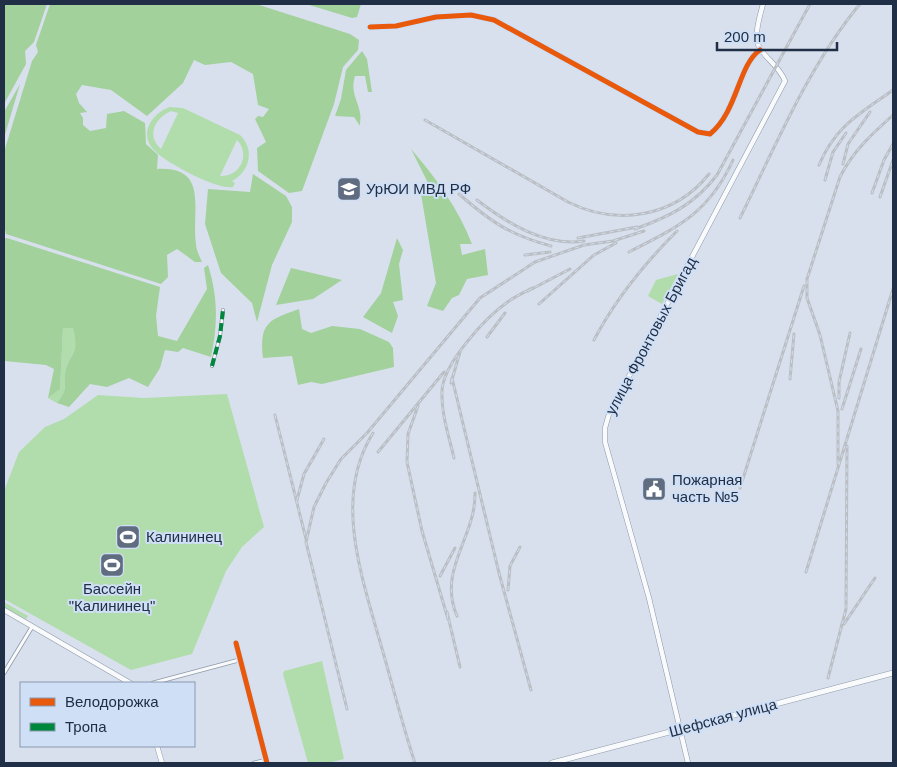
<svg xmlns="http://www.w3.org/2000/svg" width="897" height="767" font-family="Helvetica,sans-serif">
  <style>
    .green { fill: #b1dcac; fill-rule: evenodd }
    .forest { fill: #a2d19c }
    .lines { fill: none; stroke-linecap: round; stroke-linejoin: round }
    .pedestrian-casing { stroke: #8f99a9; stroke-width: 4 }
    .minor-casing { stroke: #8f99a9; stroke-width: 4.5 }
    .secondary-casing { stroke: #8f99a9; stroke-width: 5.5 }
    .primary-casing { stroke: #8f99a9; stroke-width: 6 }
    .pedestrian { stroke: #f9fafc; stroke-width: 2.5 }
    .minor { stroke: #f9fafc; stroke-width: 3 }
    .secondary { stroke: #f9fafc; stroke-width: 4.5 }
    .primary { stroke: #f9fafc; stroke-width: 5 }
    .rail-casing { stroke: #bbbec2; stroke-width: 3 }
    .rail { stroke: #cfdff6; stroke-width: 1; stroke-dasharray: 4; stroke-linecap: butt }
    .quiet { stroke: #00873e; stroke-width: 4; stroke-dasharray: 8 4; stroke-linecap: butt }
    .cycleway-casing { stroke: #cfdff6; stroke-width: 8 }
    .cycleway { stroke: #e8590c; stroke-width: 5 }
    .labels { text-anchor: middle; stroke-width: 4; stroke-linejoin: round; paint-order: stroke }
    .poi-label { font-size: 15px; fill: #202f45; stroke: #cfdff6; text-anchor: start }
    .street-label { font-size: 15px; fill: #202f45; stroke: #cfdff6 }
  </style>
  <rect width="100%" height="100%" fill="#d8e0ed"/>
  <g class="green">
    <path d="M 170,107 L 183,108 L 240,135 C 255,149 250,172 232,181 L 235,183 L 233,187 C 219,191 162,161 153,149 C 139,133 152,113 170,107 ZM 171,111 L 178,113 L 161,149 C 146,135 155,118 171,111 ZM 237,140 C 251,155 240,177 220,176 Z"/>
    <path d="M 678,274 L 662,304 L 648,296 L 656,280 Z"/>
    <path d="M 73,327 C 80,357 69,350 65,374 C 63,390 69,387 57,403 L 48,398 L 60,389 L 63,328 Z"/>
    <path d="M 227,394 L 264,527 L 242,547 L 226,571 L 192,654 L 131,670 L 4,599 L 4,491 L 19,452 L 45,427 L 64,419 L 98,395 L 144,398 Z"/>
    <path d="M 4,602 L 28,616 L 26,619 L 4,607 Z"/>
    <path d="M 322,661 L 344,759 L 328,763 L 308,763 L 283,674 L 284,671 Z"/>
  </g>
  <g class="forest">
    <path d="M 4,4 L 47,4 L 34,42 L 25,51 L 26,64 L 4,104 Z"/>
    <path d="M 50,4 L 256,4 L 350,34 L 359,40 L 358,50 L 343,67 L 334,104 L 302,191 L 289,193 L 258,171 L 257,148 L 266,142 L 255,119 L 258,116 L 263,117 L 269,109 L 258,105 L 253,74 L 231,62 L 205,65 L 194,60 L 183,83 L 147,116 L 111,90 L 82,85 L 76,94 L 79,103 L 87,112 L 80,113 L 83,118 L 83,125 L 90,131 L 106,128 L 107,114 L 124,111 L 145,123 L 146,144 L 158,155 L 157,169 C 210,166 191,211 196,244 C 196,250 200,257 202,262 L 195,262 L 177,249 L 167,255 L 168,277 L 161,284 L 6,234 L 4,225 L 4,152 L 32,61 L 38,52 L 36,45 Z"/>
    <path d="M 306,4 L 361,4 L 357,17 L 352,18 Z"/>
    <path d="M 362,51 L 367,59 L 372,92 L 368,92 L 365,76 L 355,76 C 350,92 358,100 360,113 C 361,117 360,123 360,126 L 354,117 L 335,116 L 341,99 L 346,70 Z"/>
    <path d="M 20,84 L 4,138 L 4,112 Z"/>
    <path d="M 411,149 C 436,178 458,208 472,244 L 460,244 L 462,255 L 485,249 L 488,275 L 467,279 L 459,295 L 452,298 L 443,311 L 427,306 L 436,283 L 421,194 L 428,183 Z"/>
    <path d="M 253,174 L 286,196 L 292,207 L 292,222 L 272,265 L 257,322 L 252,303 L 221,273 L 205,224 L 208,189 L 250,192 Z"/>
    <path d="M 7,238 L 160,287 L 156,316 L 158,336 L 177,341 L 207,289 L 204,268 L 208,265 C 218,297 218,324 211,357 L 183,348 L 178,352 L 165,350 L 160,368 L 148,387 L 129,378 L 107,387 L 90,384 L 69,407 L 57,403 C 69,387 63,390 65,374 C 69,351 80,357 73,328 L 63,328 L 60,389 L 48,398 L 54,369 L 46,365 L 4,361 L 4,239 Z"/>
    <path d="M 397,238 L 403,250 L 399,264 L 403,300 L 393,302 L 398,316 L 392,333 L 363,317 L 381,293 Z"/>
    <path d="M 291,268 L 342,280 L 313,299 L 276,305 Z"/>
    <path d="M 299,309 L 302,329 L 311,333 L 332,326 L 360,329 L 389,342 L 393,348 L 394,367 L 322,384 L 311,382 L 298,385 L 292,356 L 263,358 C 259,322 269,320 299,309 Z"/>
  </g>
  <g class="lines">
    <defs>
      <path id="pedestrian" d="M 212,366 L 220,336 L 223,310"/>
      <g id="minor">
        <path d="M 370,27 L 396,26 L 436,17 L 471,15 L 494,20 L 698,132 L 710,134 C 738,111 738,65 760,50"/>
        <path d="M 236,643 L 267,763"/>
        <path d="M 4,673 L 32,627"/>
        <path d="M 153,683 L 239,660"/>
        <path d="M 254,763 L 266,760"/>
      </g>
      <g id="secondary">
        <path d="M 4,610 L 130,683"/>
        <path d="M 157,746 L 162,763"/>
        <path d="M 688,763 L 649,598 L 605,442 L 605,428 L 609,414 L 785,81 C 780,68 769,61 761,50 C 752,39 760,16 763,4"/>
      </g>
      <path id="primary" d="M 552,763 L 893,673"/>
    </defs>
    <use href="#pedestrian" class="pedestrian-casing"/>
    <use href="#minor" class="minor-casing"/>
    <use href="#secondary" class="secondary-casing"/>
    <use href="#primary" class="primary-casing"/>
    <use href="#pedestrian" class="pedestrian"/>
    <use href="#minor" class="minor"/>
    <use href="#secondary" class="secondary"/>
    <use href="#primary" class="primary"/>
    <defs>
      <g id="rail">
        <path d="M 425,120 L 568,202 C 616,226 674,218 709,174"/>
        <path d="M 843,164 L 848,144 L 870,112"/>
        <path d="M 819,165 C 836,125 860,114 893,90"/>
        <path d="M 825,180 L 833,152 L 846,133"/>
        <path d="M 872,193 L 884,160 L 893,144"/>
        <path d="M 459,194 C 491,222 510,235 551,246"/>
        <path d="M 880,197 L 893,160"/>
        <path d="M 477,200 C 507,223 545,247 584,241"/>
        <path d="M 740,218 C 775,147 809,65 860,4"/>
        <path d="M 635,229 C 669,217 695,204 717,175 L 810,4"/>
        <path d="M 578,238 L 637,227"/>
        <path d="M 629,252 C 678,227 709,213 733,160"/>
        <path d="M 525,255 L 550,252"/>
        <path d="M 528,291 L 570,269"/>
        <path d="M 539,304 L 594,255 L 616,243"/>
        <path d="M 487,337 L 505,313"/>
        <path d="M 594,340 C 616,298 644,264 677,231"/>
        <path d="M 452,378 L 499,573 L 531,690"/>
        <path d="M 790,379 L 794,334"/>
        <path d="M 451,383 L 460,352"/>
        <path d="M 839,398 L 839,382 L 850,333"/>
        <path d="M 418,406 L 408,434 L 407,462 L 422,531 L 448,619"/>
        <path d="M 842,409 L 861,349"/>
        <path d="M 275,415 L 306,539"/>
        <path d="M 373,433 C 334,495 360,571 378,635 C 391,678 401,721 415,763"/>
        <path d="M 378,452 L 444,372"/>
        <path d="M 454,458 C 449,436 441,414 442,391 C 443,363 487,316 509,301 C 516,296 525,292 532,288"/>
        <path d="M 838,464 L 838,411 L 820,335 L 807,298 L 807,279 L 840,177 C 853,151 872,134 893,115"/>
        <path d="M 740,488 L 804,286"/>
        <path d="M 297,500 L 304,474 L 324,439"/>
        <path d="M 806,572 L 893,289"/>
        <path d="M 440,576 L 455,548"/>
        <path d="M 508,590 L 510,566 L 520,547"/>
        <path d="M 447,612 L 460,667"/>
        <path d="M 457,616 C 437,570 476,537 475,493"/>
        <path d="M 844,624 L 875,578"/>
        <path d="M 828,678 L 846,609 L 847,446"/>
        <path d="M 347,709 L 306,542 L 314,507 L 326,483 L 341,459 L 367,433 L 480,298 L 535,262 L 584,245 L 613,241 L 644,231"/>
      </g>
    </defs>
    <use href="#rail" class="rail-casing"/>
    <use href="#rail" class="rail"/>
    <path class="quiet" d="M 212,366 L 220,336 L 223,310"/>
    <defs>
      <g id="cycleway">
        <path d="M 370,27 L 396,26 L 436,17 L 471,15 L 494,20 L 698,132 L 710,134 C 738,111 738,65 760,50"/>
        <path d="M 236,643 L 267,763"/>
      </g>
    </defs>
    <use href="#cycleway" class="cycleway-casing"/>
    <use href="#cycleway" class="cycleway"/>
  </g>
  <defs>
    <symbol id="university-square" viewBox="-11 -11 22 22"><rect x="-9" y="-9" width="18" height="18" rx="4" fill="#606d80" stroke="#cfdff6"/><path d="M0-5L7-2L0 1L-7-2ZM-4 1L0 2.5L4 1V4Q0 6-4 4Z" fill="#fff"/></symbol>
    <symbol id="civic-square" viewBox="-11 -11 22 22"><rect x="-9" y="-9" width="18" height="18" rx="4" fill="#606d80" stroke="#cfdff6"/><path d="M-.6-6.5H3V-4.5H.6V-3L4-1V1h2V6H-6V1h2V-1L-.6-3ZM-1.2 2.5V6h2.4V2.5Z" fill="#fff"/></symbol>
    <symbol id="stadium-square" viewBox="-11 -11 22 22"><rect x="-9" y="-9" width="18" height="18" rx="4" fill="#606d80" stroke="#cfdff6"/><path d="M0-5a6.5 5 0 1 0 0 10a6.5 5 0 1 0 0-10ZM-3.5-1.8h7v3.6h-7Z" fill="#fff"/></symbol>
  </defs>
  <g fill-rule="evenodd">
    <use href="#university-square" x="335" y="175" width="28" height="28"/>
    <use href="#civic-square" x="640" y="475" width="28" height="28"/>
    <use href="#stadium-square" x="114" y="523" width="28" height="28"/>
    <use href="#stadium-square" x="98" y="551" width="28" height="28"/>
  </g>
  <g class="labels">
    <g class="poi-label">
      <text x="366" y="194">УрЮИ МВД РФ</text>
      <text x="672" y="485">Пожарная<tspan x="672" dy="17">часть №5</tspan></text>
      <text x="146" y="542">Калининец</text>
      <text x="112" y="594" text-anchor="middle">Бассейн<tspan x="112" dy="17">"Калининец"</tspan></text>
    </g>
    <g class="street-label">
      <text transform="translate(651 336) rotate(-62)" y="5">улица Фронтовых Бригад</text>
      <text transform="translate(723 718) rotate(-15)" y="5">Шефская улица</text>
    </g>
  </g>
  <rect width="897" height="767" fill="none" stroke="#202f45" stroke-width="10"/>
  <rect x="20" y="682" width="175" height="65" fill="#cfdff6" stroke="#8999af"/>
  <rect x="30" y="698" width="25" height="8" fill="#e8590c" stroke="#8999af"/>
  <text x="65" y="707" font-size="15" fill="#202f45">Велодорожка</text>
  <rect x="30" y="723" width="25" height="8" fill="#00873e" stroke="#8999af"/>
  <text x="65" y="732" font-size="15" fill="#202f45">Тропа</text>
  <path d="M717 42v8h120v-8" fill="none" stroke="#202f45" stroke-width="2.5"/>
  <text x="724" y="42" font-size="15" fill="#202f45" stroke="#cfdff6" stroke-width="4" paint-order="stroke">200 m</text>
</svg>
